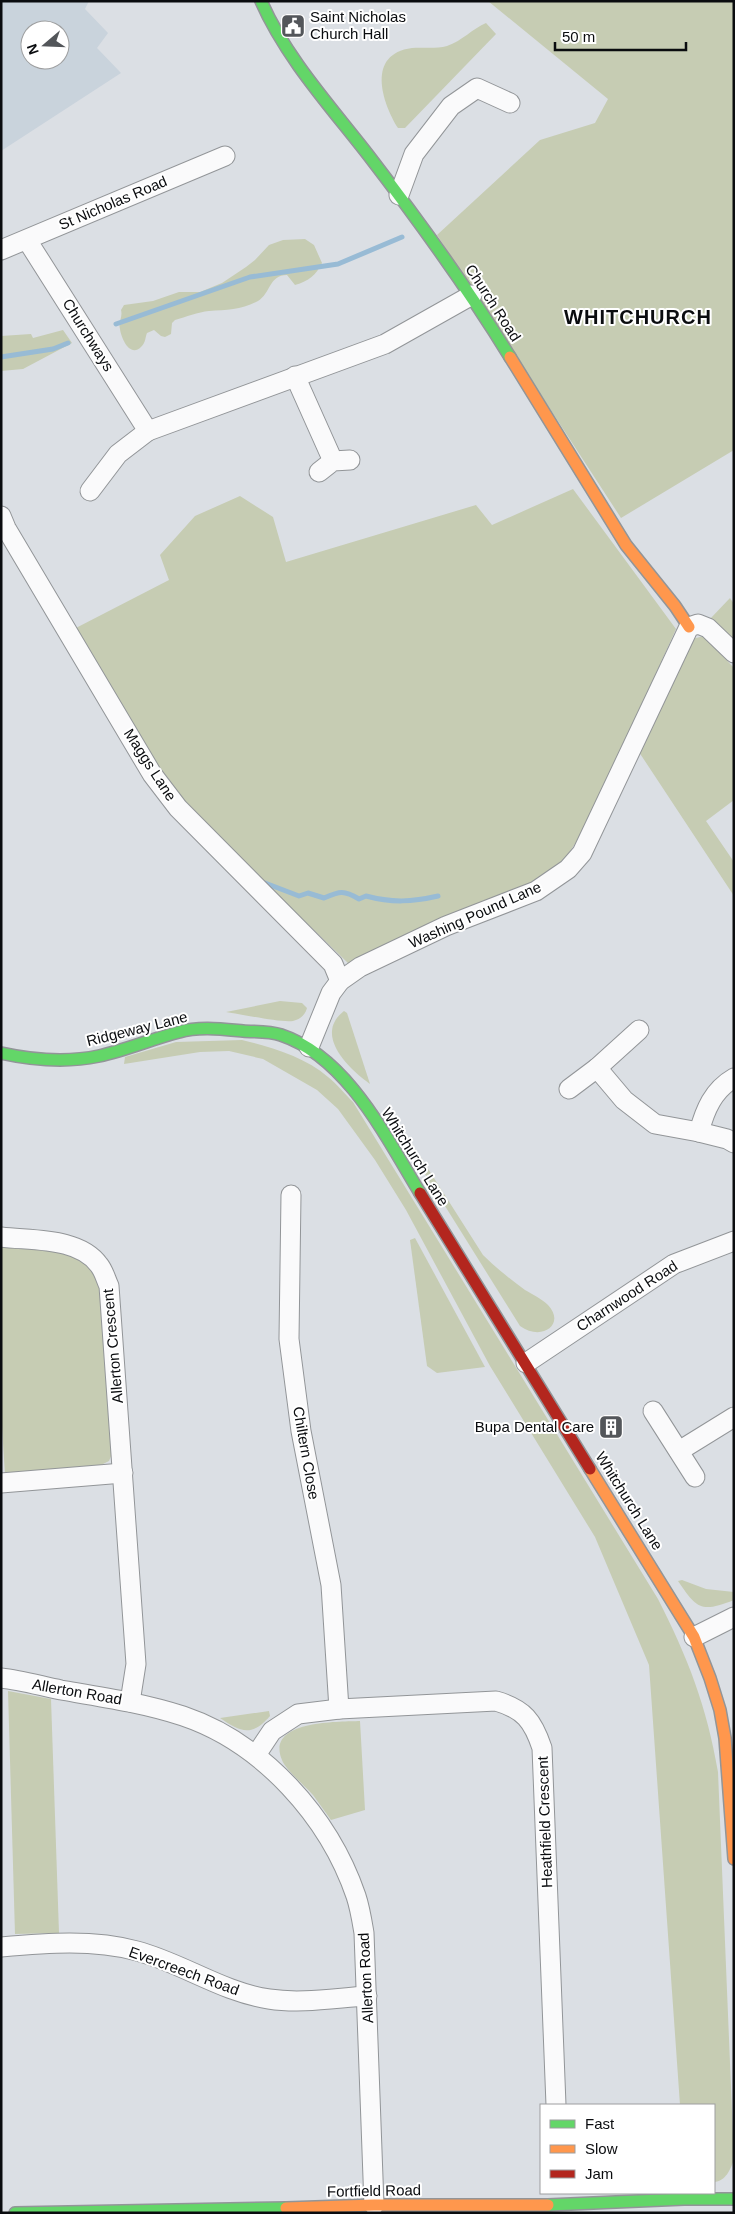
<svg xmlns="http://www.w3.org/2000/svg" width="735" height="2214" font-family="Helvetica,sans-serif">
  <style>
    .built { fill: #c9d3dc; fill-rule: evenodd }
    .green { fill: #c6ccb3 }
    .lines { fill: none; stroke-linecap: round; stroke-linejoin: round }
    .stream { stroke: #98bbd5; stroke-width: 5 }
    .street-casing { stroke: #929598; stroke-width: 21 }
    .fast-casing { stroke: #929598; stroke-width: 14 }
    .slow-casing { stroke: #929598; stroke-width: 14 }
    .jam-casing { stroke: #929598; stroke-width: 14 }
    .street { stroke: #fafafb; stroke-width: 19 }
    .fast { stroke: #63d668; stroke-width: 11 }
    .slow { stroke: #ff974d; stroke-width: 11 }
    .jam { stroke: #b3261e; stroke-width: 11 }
    .labels { text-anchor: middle; stroke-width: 4; stroke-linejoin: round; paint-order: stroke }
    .poi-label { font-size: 15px; fill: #0a0c0f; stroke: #fff; text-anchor: start }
    .street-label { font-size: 15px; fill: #0a0c0f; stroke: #fff }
    .district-label { font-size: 20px; font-weight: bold; letter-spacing: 1px; fill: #0a0c0f; stroke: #fff }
  </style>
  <rect width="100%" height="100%" fill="#dbdfe4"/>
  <path class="built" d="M 1,1 L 89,1 L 85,9 L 108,33 L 97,48 L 121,73 L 1,151 ZM 30,30 L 60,30 L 60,60 L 30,60 Z"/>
  <g class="green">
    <path d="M 488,1 L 734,1 L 734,450 L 621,518 L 437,235 L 540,140 L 595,123 L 608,99 Z"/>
    <path d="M 486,23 L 496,34 L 405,128 L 398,128 C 382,102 366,54 412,48 C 423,47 436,49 447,46 C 462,41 472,29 486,23 Z"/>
    <path d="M 305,239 L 314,245 L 322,263 C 316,275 309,281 295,285 L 287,275 C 269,275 271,293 258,301 C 242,310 227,310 209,311 C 198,312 186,317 175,320 L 172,323 L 171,334 L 165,337 L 161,336 L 154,330 L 147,333 C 145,338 146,342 141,347 C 130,358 121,338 120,329 C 118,322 123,317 121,310 L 124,305 L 153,301 L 179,292 L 200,292 L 222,283 L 246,267 L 255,260 L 269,245 L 283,240 Z"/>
    <path d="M 63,330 L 72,343 L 23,369 L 1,371 L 1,336 L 31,334 L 33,338 Z"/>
    <path d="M 573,489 L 676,629 L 587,826 L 560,866 L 543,882 L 349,964 L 169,790 L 72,630 L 169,580 L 160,555 L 195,516 L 240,496 L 273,517 L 286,562 L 476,505 L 492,525 Z"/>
    <path d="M 730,598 L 734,604 L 734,644 L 710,619 Z"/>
    <path d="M 704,636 L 734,668 L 734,800 L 706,821 L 734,862 L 734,896 L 637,749 L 688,640 Z"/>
    <path d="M 280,1001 L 302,1003 L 307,1008 C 305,1015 301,1019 293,1021 C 281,1023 241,1014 226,1012 Z"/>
    <path d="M 344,1011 L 347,1013 L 370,1084 C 349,1069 313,1035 344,1011 Z"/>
    <path d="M 242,1040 C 271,1047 305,1057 328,1077 C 337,1084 345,1094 353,1102 L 658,1599 C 688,1658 707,1707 718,1772 L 734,2160 C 730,2170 726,2181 714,2182 L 714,2105 L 680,2105 L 649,1665 L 595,1537 L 490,1366 L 406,1210 L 375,1160 L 338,1109 L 317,1090 L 263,1059 L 229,1051 L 200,1052 L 124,1064 L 125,1057 L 176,1042 Z"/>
    <path d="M 404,1131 L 483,1255 C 496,1268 510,1279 525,1290 C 532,1294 542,1299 548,1305 C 566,1324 542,1342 520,1326 L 400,1134 Z"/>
    <path d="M 415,1238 L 485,1367 L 437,1373 L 427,1366 L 410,1240 Z"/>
    <path d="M 1,1246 L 57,1251 L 79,1256 L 91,1264 L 102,1292 L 114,1449 L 109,1461 L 99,1466 L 5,1475 L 1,1410 Z"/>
    <path d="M 682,1580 L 706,1589 L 734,1592 L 734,1600 C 701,1613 697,1609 678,1581 Z"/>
    <path d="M 8,1691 L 51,1699 L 59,1933 L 15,1934 Z"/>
    <path d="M 269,1711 L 270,1716 C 252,1737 240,1732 220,1718 Z"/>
    <path d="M 360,1721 L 365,1810 L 331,1820 C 325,1812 319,1803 313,1795 C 306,1787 285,1769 282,1760 C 265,1720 338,1722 360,1721 Z"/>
  </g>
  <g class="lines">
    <g class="stream">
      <path d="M 116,324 L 250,277 L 338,264 L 402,237"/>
      <path d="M 1,357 L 53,349 L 68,343"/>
      <path d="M 265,883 L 299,896 L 308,893 L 324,898 C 340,891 344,890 359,899 L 366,896 C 392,903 412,902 438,896"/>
    </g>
    <defs>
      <g id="street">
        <path d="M 399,195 L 414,154 L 451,106 L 477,88 L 510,103"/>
        <path d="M 27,240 L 148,431 L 385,344 L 472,295"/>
        <path d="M 1,250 L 225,156"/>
        <path d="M 295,376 L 333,461"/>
        <path d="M 319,472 L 333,461 L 350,460"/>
        <path d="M 90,491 L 118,454 L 148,431"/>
        <path d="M 1,516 L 6,528 L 152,774 L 178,808 L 333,964 L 340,981"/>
        <path d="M 309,1047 L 331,993 L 340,981 L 360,967 L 446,926 L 536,891 L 568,869 L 582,853 L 689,627 L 698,624 L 708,628 L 734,653"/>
        <path d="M 597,1068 L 639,1030"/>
        <path d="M 569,1089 L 597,1068 L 624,1100 L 655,1124 L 699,1132 L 727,1139 L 734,1143"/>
        <path d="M 699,1132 C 705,1110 713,1090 734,1078"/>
        <path d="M 291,1195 L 289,1339 L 301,1431 L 331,1585 L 339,1709"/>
        <path d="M 1,1237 C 32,1241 79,1237 99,1265 C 104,1271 106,1280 109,1286 L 136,1664 L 130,1702"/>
        <path d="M 526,1363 L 674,1264 L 734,1241"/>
        <path d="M 653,1411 L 695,1477"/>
        <path d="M 679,1451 L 734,1417"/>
        <path d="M 1,1483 L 123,1473"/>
        <path d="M 694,1637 L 734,1617"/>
        <path d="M 1,1678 C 21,1680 41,1686 61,1690 C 102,1697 143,1703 183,1716 C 263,1743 329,1817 356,1896 C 360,1908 362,1921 364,1933 L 374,2205"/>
        <path d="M 256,1755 L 272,1731 L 298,1714 L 339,1709 L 496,1701 C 524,1709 533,1721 542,1748 L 556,2105"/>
        <path d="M 1,1947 C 46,1943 94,1939 137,1951 C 182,1963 222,1992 269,1999 C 301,2004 335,1998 367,1996"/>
      </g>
      <g id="fast">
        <path d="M 261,1 C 286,58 331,107 369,156 C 419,221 467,287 510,357"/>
        <path d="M 1,1053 C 33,1060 66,1063 99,1056 C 126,1050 152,1039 179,1032 C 199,1026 222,1029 243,1031 C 255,1032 269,1031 281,1035 C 347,1057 386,1137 420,1193"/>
        <path d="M 548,2205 L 684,2199 L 734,2199"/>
        <path d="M 15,2213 L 286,2208"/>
      </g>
      <g id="slow">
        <path d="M 510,357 L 626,545 L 675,606 L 689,627"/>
        <path d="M 590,1469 L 694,1637 L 710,1678 L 720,1710 L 725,1738 L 734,1859"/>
        <path d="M 286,2208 L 374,2205 L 548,2205"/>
      </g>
      <path id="jam" d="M 420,1193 L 590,1469"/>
    </defs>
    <use href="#street" class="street-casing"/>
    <use href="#fast" class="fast-casing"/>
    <use href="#slow" class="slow-casing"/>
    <use href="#jam" class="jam-casing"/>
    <use href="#street" class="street"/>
    <use href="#fast" class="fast"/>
    <use href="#slow" class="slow"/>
    <use href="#jam" class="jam"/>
  </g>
  <defs>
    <symbol id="civic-square" viewBox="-11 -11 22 22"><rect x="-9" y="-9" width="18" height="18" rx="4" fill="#53565a" stroke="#fff"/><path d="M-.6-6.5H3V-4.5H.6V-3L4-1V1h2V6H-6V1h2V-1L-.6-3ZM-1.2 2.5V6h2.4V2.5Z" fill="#fff"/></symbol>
    <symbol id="building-square" viewBox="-11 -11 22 22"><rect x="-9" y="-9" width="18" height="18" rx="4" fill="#53565a" stroke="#fff"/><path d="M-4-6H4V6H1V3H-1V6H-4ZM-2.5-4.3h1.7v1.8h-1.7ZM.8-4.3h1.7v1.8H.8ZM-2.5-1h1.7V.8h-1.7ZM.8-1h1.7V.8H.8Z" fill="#fff"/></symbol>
  </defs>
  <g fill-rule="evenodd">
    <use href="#civic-square" x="279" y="12" width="28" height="28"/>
    <use href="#building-square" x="597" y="1413" width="28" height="28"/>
  </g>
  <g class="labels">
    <g class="poi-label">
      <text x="310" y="22">Saint Nicholas<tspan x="310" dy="17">Church Hall</tspan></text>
      <text x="594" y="1432" text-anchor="end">Bupa Dental Care</text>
    </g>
    <g class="street-label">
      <text transform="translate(113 203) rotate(-23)" y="5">St Nicholas Road</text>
      <text transform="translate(493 303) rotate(57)" y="5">Church Road</text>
      <text transform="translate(88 335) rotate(58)" y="5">Churchways</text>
      <text transform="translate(150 765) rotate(57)" y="5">Maggs Lane</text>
      <text transform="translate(475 915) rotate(-24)" y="5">Washing Pound Lane</text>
      <text transform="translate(137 1029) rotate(-14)" y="5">Ridgeway Lane</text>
      <text transform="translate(415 1157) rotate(58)" y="5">Whitchurch Lane</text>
      <text transform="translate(627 1296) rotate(-33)" y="5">Charnwood Road</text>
      <text transform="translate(113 1346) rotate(-95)" y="5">Allerton Crescent</text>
      <text transform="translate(306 1453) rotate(80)" y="5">Chiltern Close</text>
      <text transform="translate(629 1501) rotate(58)" y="5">Whitchurch Lane</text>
      <text transform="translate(77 1692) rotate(10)" y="5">Allerton Road</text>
      <text transform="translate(545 1822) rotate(-92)" y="5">Heathfield Crescent</text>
      <text transform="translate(184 1971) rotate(20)" y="5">Evercreech Road</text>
      <text transform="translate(366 1978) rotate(-93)" y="5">Allerton Road</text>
      <text transform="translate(374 2191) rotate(-1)" y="5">Fortfield Road</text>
    </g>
    <g class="district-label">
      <text x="638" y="324">WHITCHURCH</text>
    </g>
  </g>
  <rect width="735" height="2214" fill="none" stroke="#0a0c0f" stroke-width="5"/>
  <rect x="540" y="2104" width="175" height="90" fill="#ffffff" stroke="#9d9e9f"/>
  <rect x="550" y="2120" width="25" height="8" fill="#63d668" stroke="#9d9e9f"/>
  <text x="585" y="2129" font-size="15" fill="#0a0c0f">Fast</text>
  <rect x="550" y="2145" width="25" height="8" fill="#ff974d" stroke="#9d9e9f"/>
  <text x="585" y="2154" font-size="15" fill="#0a0c0f">Slow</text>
  <rect x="550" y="2170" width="25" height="8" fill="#b3261e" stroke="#9d9e9f"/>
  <text x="585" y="2179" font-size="15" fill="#0a0c0f">Jam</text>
  <g transform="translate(45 45) rotate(251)"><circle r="24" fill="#ffffff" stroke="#9d9e9f"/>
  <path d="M0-4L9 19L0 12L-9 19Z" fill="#53565a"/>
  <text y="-8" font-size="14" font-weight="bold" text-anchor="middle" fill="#0a0c0f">N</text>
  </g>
  <path d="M555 42v8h131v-8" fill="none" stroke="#0a0c0f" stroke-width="2.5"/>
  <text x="562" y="42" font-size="15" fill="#0a0c0f" stroke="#ffffff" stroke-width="4" paint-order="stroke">50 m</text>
</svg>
